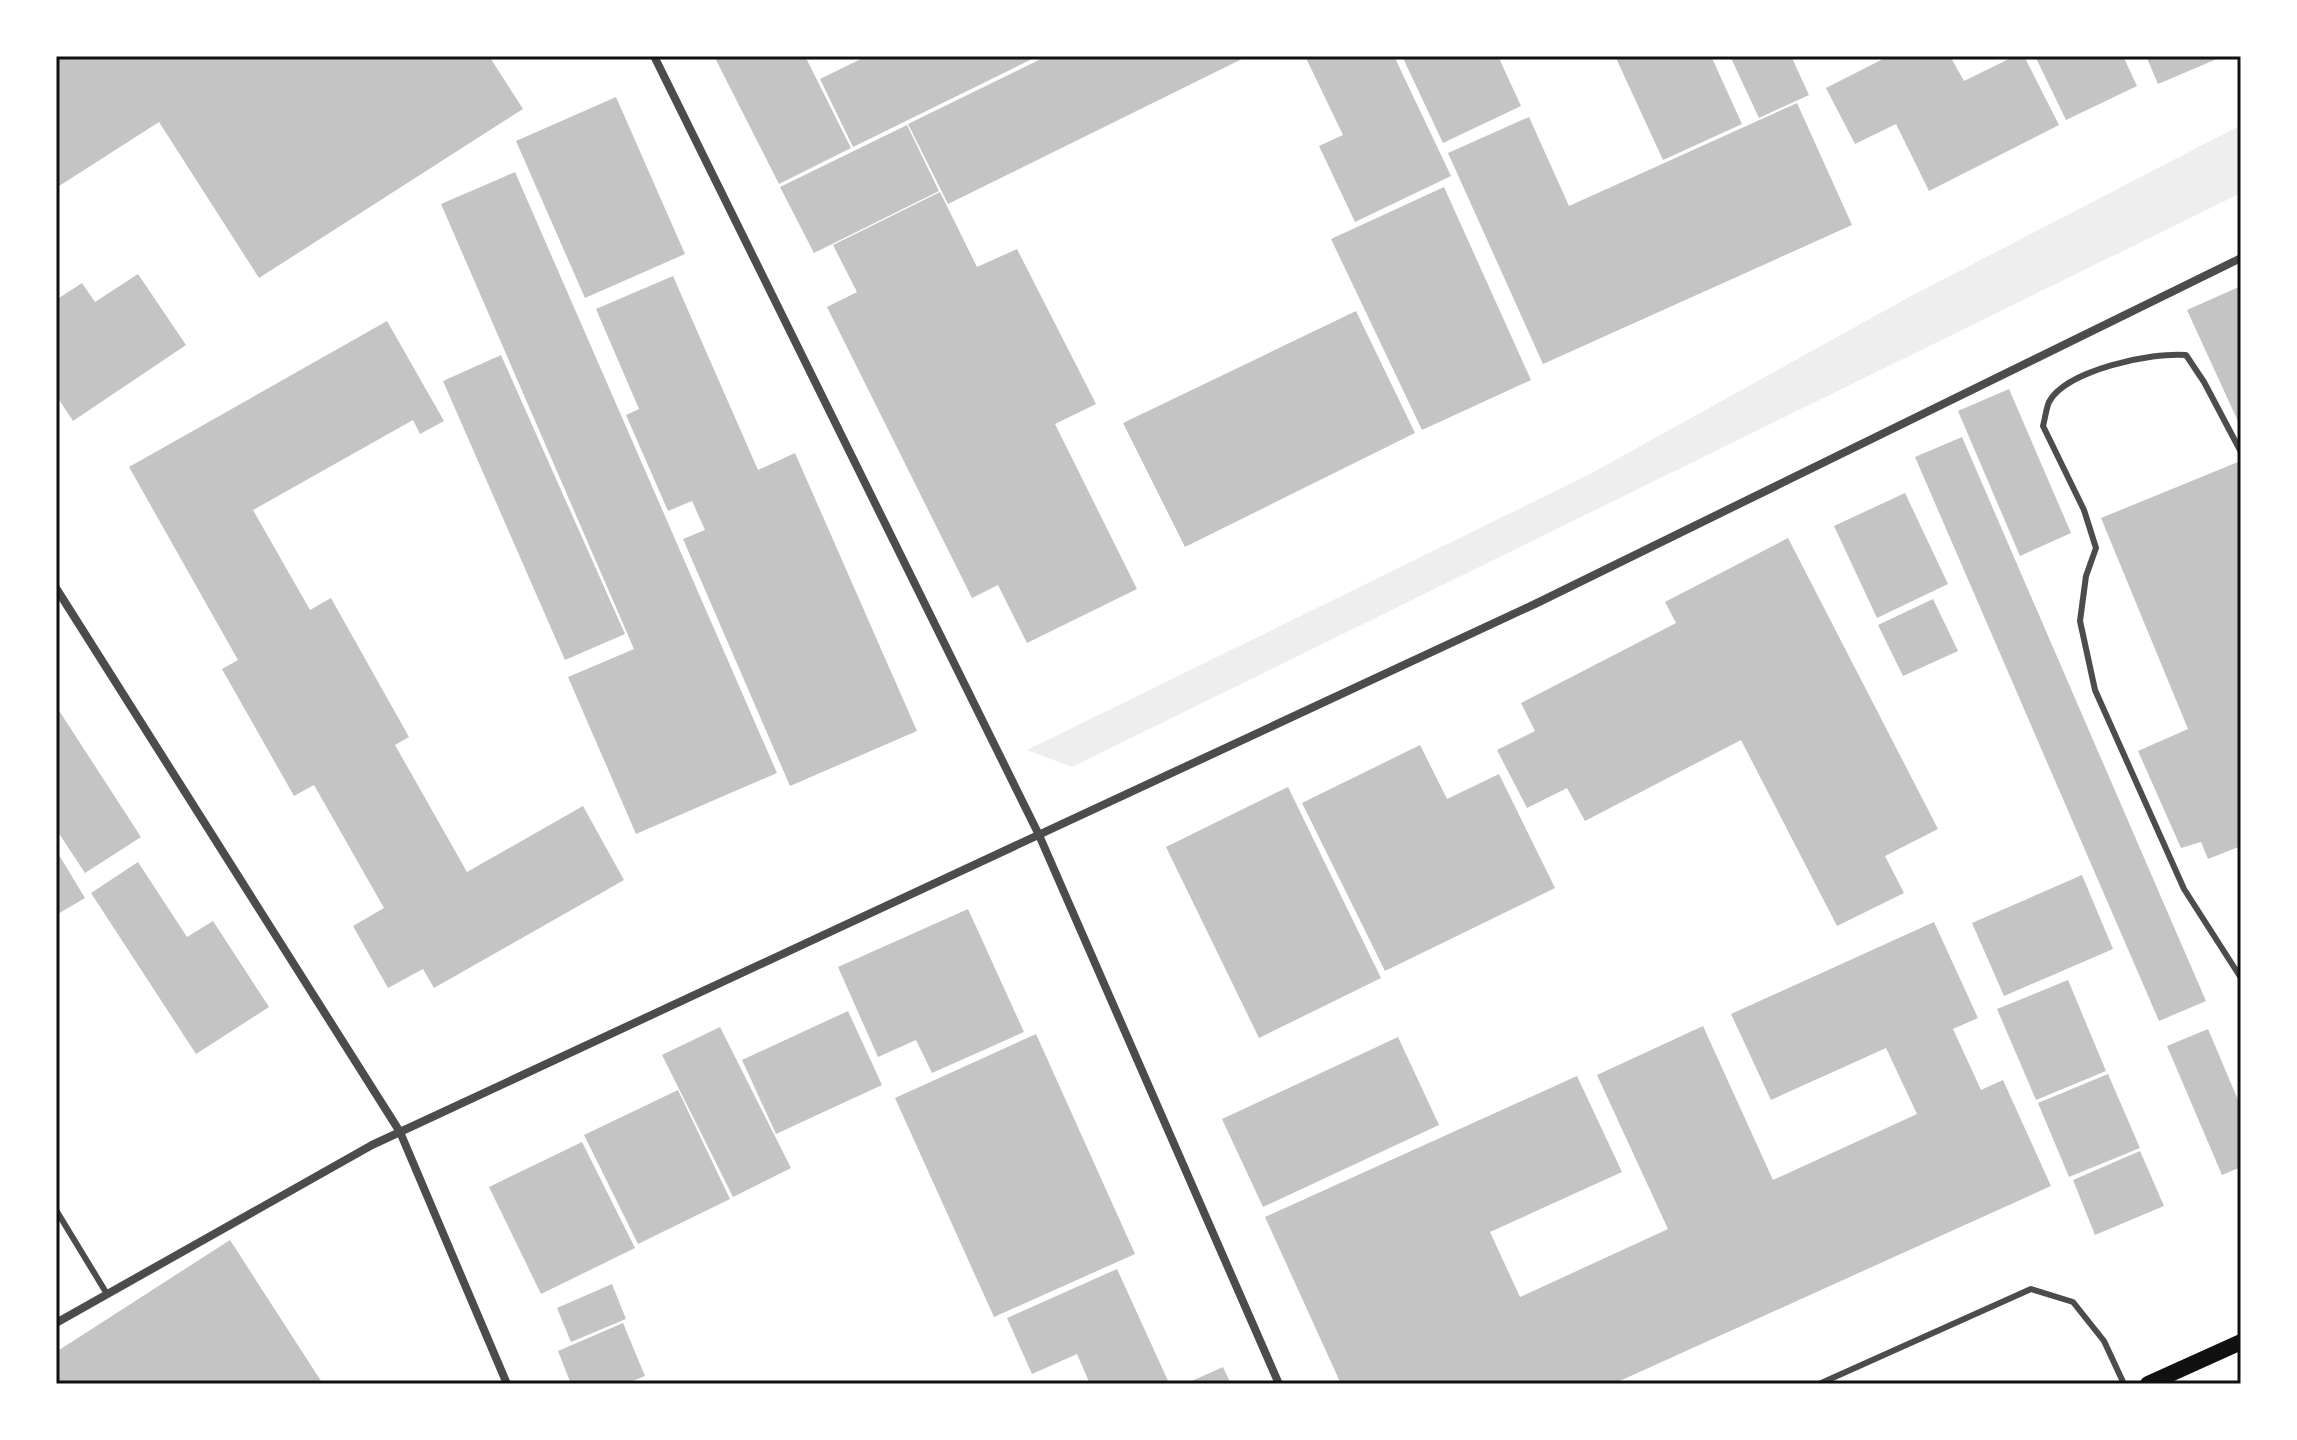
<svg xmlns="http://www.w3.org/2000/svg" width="2297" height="1440" font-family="Raleway,sans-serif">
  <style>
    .green { fill: #eee }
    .building { fill: #c4c4c4 }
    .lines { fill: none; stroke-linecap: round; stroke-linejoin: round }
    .service { stroke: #4c4c4c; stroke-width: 6 }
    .minor { stroke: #4c4c4c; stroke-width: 8 }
    .secondary { stroke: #111; stroke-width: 16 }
    .neatline { fill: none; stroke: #111; stroke-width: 3 }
  </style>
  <rect width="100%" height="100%" fill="#fff"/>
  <path class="green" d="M 2241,125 L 2241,193 L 1072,767 L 1027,750 L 1588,475 L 1913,295 Z"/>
  <g class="building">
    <path d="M 56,56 L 489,56 L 523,109 L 259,278 L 159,122 L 56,188 Z"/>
    <path d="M 714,56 L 805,56 L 851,148 L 779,184 Z"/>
    <path d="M 867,56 L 1030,56 L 1032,59 L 853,147 L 820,79 Z"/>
    <path d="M 1047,56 L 1248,56 L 948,204 L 908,124 Z"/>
    <path d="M 1305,56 L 1394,56 L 1451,176 L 1355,222 L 1319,146 L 1343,135 Z"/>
    <path d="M 1402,56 L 1498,56 L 1521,106 L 1443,143 Z"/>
    <path d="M 1615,56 L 1711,56 L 1742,124 L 1663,160 Z"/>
    <path d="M 1730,56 L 1791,56 L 1809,95 L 1759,118 Z"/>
    <path d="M 1889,56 L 1950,56 L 1964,81 L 2015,56 L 2024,56 L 2059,125 L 1929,191 L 1896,124 L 1855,144 L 1826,88 Z"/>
    <path d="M 2035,56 L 2123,56 L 2137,86 L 2066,120 Z"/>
    <path d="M 2146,56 L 2224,56 L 2158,84 Z"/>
    <path d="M 616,97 L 685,254 L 585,298 L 516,141 Z"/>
    <path d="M 1797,103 L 1852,225 L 1543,364 L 1448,153 L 1529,117 L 1569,206 Z"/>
    <path d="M 907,125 L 939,191 L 814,253 L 780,187 Z"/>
    <path d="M 515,172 L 777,773 L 636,834 L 568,677 L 634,649 L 441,204 Z"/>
    <path d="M 1444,187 L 1531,380 L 1422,430 L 1331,239 Z"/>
    <path d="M 940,192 L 977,267 L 1017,249 L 1096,404 L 1055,424 L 1137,589 L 1027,643 L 998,585 L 972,598 L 827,307 L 857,292 L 833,245 Z"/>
    <path d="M 138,274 L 186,345 L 73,421 L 56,395 L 56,300 L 82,283 L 95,302 Z"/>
    <path d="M 673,276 L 758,470 L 795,453 L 917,731 L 790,786 L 683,539 L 705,530 L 692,501 L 668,511 L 626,415 L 639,409 L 596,309 Z"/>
    <path d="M 2241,286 L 2241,428 L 2187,310 Z"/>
    <path d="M 1356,311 L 1415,433 L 1185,547 L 1123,423 Z"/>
    <path d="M 387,321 L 444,421 L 420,434 L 413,420 L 253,510 L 310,610 L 331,598 L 409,737 L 395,745 L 467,872 L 583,806 L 624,880 L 434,988 L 423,969 L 388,988 L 353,926 L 384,908 L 314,785 L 294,796 L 222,669 L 238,660 L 129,467 Z"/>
    <path d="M 501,355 L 625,634 L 565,660 L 443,381 Z"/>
    <path d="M 2009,389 L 2071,533 L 2020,556 L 1958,411 Z"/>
    <path d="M 1962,437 L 2206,1001 L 2159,1021 L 1915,457 Z"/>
    <path d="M 2238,462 L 2241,470 L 2241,846 L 2208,859 L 2201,842 L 2181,848 L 2138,751 L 2188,729 L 2101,518 Z"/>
    <path d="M 1905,493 L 1948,584 L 1877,618 L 1834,526 Z"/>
    <path d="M 1788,538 L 1938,829 L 1885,856 L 1904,893 L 1837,926 L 1741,740 L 1585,821 L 1567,788 L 1527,808 L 1497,750 L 1535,731 L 1521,703 L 1676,623 L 1665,602 Z"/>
    <path d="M 1933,599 L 1958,651 L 1903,676 L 1878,625 Z"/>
    <path d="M 58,709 L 141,837 L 85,873 L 56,829 Z"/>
    <path d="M 1420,745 L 1447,799 L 1499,774 L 1555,888 L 1385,971 L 1302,803 Z"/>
    <path d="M 1288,787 L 1381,978 L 1259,1038 L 1166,847 Z"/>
    <path d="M 56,850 L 85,898 L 56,915 Z"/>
    <path d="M 138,862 L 187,937 L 213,921 L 269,1007 L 196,1054 L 91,893 Z"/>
    <path d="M 2082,875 L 2113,949 L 2004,996 L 1972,923 Z"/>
    <path d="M 968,909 L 1024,1032 L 932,1073 L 916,1040 L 878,1057 L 838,967 Z"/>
    <path d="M 1934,922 L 1978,1018 L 1953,1029 L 1981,1090 L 2003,1080 L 2051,1186 L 1613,1384 L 1341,1384 L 1265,1217 L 1577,1076 L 1622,1172 L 1490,1232 L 1520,1297 L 1668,1229 L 1597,1075 L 1703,1026 L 1773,1180 L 1917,1114 L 1886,1048 L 1771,1100 L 1731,1014 Z"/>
    <path d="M 2068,980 L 2106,1071 L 2036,1100 L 1997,1009 Z"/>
    <path d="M 848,1011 L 882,1085 L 776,1134 L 742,1060 Z"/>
    <path d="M 720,1027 L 791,1168 L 733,1197 L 662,1055 Z"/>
    <path d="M 2208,1029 L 2241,1107 L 2241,1167 L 2222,1175 L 2167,1046 Z"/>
    <path d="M 1036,1034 L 1135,1254 L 994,1317 L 895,1098 Z"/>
    <path d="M 1398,1037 L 1439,1125 L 1263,1207 L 1222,1119 Z"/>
    <path d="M 2108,1074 L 2140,1148 L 2069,1177 L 2038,1103 Z"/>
    <path d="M 678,1090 L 730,1199 L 638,1244 L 584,1135 Z"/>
    <path d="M 582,1142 L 635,1248 L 541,1294 L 489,1187 Z"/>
    <path d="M 2140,1151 L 2164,1206 L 2095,1235 L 2073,1180 Z"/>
    <path d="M 230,1240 L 323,1384 L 56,1384 L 56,1352 Z"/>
    <path d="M 1117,1269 L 1169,1383 L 1090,1384 L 1077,1354 L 1032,1374 L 1007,1318 Z"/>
    <path d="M 612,1284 L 626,1319 L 571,1342 L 557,1308 Z"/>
    <path d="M 623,1323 L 645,1376 L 625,1384 L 571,1384 L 558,1351 Z"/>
    <path d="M 1223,1367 L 1231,1384 L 1185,1384 Z"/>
  </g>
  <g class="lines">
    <g class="service">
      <path d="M 2241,452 L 2204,382 L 2186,355 C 2152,352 2066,370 2049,402 C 2046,409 2045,419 2043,426 L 2084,510 L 2096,548 L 2086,576 L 2080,621 L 2095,690 L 2184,889 L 2241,978"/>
      <path d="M 56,1210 L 107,1294"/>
      <path d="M 1819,1384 L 2031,1289 L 2073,1302 L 2104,1341 L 2124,1384"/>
    </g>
    <g class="minor">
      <path d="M 654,56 L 1039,835 L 1279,1384"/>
      <path d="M 56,588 L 400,1132 L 507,1384"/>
      <path d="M 56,1323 L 372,1145 L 1535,604 L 2241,258"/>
    </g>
    <path class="secondary" d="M 2148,1384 L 2241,1342"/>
  </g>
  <rect width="2297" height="1440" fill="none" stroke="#ffffff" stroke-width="116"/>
  <rect x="58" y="58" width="2181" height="1324" class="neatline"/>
</svg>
